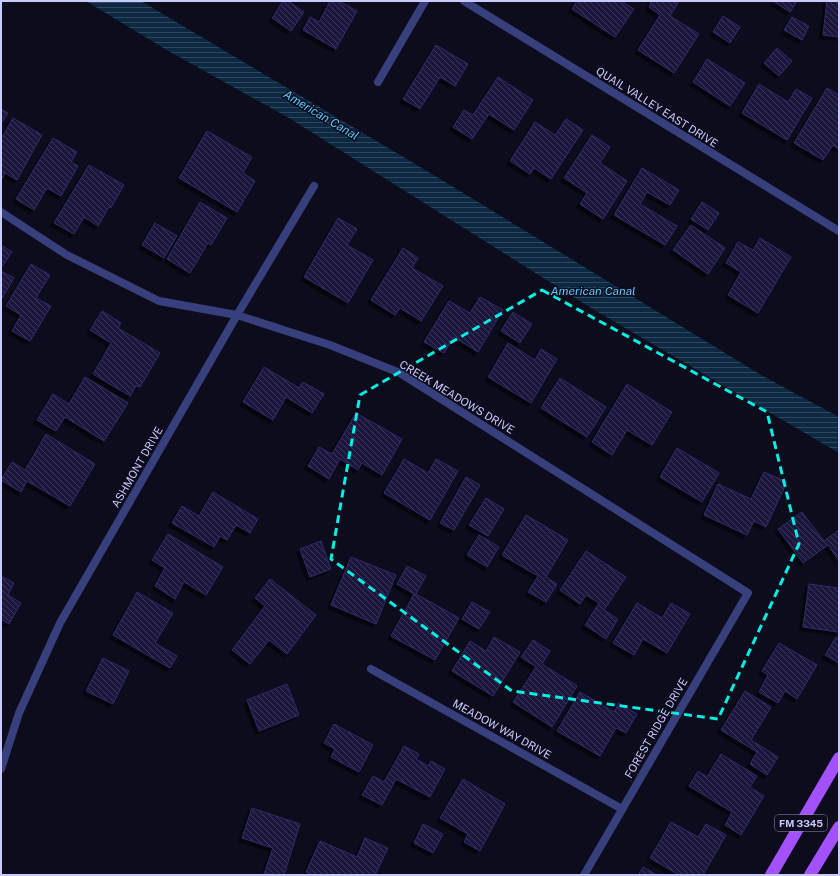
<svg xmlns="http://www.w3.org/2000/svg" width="840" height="876" font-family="'Public Sans',sans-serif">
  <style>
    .water { fill: url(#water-rules) }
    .building { fill: url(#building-back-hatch); stroke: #2e2a6a; filter: url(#shadow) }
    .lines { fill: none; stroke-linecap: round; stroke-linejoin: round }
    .street { stroke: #373f7c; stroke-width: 8 }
    .primary { stroke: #a351fd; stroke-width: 12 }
    .marked { fill: none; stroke: #03f0e5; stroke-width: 3; stroke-dasharray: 8 5; stroke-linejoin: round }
    .labels { text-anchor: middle; stroke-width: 3; stroke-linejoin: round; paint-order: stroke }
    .shield { fill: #0c0c1d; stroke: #9091ba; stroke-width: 1 }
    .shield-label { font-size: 10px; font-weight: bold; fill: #c9cafe }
    .street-label { font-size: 11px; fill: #c9cafe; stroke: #0c0c1d }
    .water-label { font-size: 12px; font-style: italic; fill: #58c9fd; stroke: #0c0c1d }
  </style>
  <defs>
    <pattern id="water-rules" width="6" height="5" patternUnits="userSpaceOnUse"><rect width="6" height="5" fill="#0c2941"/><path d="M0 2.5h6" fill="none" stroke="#2e475e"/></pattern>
    <pattern id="building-back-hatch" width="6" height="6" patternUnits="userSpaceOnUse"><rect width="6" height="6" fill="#1a183e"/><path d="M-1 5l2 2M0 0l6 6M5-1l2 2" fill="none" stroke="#3a385b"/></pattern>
    <filter id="shadow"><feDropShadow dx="-3.5" dy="3.5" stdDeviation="0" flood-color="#0009"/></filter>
  </defs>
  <rect width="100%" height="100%" fill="#0c0c1d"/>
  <path class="water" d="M 86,1 L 141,1 L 437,177 L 761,375 L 839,417 L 839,453 L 591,308 L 289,118 L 165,49 Z"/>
  <g class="building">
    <path d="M 283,1 L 288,1 L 304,12 L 291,31 L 272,18 Z"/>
    <path d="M 330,1 L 339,1 L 357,11 L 336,49 L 303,30 L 310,17 L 319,22 Z"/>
    <path d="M 577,1 L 621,1 L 634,9 L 615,37 L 572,9 Z"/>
    <path d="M 652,1 L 675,1 L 678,3 L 670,16 L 699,34 L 674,73 L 638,50 L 660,15 L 649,7 Z"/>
    <path d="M 773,1 L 797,1 L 790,12 Z"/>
    <path d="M 827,1 L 839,1 L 839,37 L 823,35 Z"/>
    <path d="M 723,16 L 740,27 L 730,43 L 713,32 Z"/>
    <path d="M 792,17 L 809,26 L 802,40 L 784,30 Z"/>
    <path d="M 436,45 L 468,64 L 455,86 L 440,77 L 420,109 L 403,99 Z"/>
    <path d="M 777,48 L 792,61 L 779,76 L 764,63 Z"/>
    <path d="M 707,59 L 745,83 L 730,106 L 693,82 Z"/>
    <path d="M 498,77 L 533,100 L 514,130 L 489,114 L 472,139 L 453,127 L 464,110 L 473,115 Z"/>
    <path d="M 759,84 L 788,102 L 796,89 L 812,98 L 787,140 L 742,113 Z"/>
    <path d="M 827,88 L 839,95 L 839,149 L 833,145 L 823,160 L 794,143 Z"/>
    <path d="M 1,109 L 8,113 L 1,124 Z"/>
    <path d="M 13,118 L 42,135 L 17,180 L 5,173 L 1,181 L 1,139 Z"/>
    <path d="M 566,119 L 583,130 L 551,179 L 534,168 L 530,174 L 510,161 L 535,122 L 555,135 Z"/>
    <path d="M 207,131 L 252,157 L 243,173 L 255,181 L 237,212 L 179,178 Z"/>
    <path d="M 592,135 L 610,147 L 600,163 L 627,181 L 603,219 L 580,204 L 587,193 L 564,178 Z"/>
    <path d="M 53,138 L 77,152 L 71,162 L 78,166 L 61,196 L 47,188 L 34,210 L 16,199 Z"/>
    <path d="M 89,165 L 124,185 L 111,208 L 109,207 L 98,226 L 84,217 L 74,234 L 54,223 Z"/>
    <path d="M 642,168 L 679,190 L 670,205 L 647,192 L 640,204 L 677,226 L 665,245 L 614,215 Z"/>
    <path d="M 200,202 L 227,218 L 211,245 L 208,243 L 190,273 L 167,259 Z"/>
    <path d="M 702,202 L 719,213 L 708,230 L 691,219 Z"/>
    <path d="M 338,218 L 357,229 L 347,245 L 373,260 L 348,303 L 304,277 Z"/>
    <path d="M 155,223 L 177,236 L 164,258 L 142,245 Z"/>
    <path d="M 691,225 L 725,248 L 708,274 L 673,250 Z"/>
    <path d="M 760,238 L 791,257 L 758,313 L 728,295 L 741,272 L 726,263 L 738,242 L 753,250 Z"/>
    <path d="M 1,245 L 12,252 L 1,268 Z"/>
    <path d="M 403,248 L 418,258 L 412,268 L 443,286 L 421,321 L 400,308 L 395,315 L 371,300 Z"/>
    <path d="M 31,264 L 50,275 L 36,298 L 51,306 L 30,341 L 12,331 L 21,315 L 6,306 Z"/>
    <path d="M 1,271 L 14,278 L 1,300 Z"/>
    <path d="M 480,297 L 503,310 L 478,352 L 454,337 L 444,353 L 424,342 L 449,301 L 470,313 Z"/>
    <path d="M 102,311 L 121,323 L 118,328 L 160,353 L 140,387 L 136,386 L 130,396 L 93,374 L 111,343 L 90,330 Z"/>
    <path d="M 513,312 L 532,324 L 520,343 L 501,331 Z"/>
    <path d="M 508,343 L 535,360 L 541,349 L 557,359 L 531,403 L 488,377 Z"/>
    <path d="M 264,367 L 299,388 L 303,382 L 324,394 L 312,413 L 286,397 L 273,420 L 243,402 Z"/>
    <path d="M 85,377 L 128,403 L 104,441 L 65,417 L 56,431 L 37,420 L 53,394 L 69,404 Z"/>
    <path d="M 560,378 L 606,407 L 587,437 L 541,408 Z"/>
    <path d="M 627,384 L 672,412 L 652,445 L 627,430 L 612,455 L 592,442 Z"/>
    <path d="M 356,413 L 402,439 L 382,475 L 362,463 L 358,470 L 340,459 L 329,479 L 308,466 L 319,447 L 332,454 Z"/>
    <path d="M 46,434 L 95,464 L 70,506 L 27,481 L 21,492 L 1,480 L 12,462 L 25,470 Z"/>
    <path d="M 677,448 L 719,473 L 702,502 L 660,477 Z"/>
    <path d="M 404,459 L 428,473 L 436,459 L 458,471 L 430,520 L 384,493 Z"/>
    <path d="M 764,472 L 787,482 L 766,527 L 754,521 L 747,535 L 704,515 L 718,484 L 751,499 Z"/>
    <path d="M 466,477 L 480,485 L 454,530 L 440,523 Z"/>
    <path d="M 213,492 L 258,519 L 250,533 L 236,525 L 227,540 L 220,536 L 214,547 L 172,523 L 182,506 L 199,516 Z"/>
    <path d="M 486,498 L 504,509 L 488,536 L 469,525 Z"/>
    <path d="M 802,512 L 824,541 L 839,530 L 839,561 L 828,545 L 803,563 L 778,529 Z"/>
    <path d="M 526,515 L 568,540 L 546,577 L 557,584 L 546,602 L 528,592 L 538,576 L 502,555 Z"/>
    <path d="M 168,534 L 223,567 L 206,595 L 184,582 L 175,599 L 155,586 L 165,568 L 152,560 Z"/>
    <path d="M 479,535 L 499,547 L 487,567 L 467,555 Z"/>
    <path d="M 321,541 L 331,569 L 310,577 L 300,549 Z"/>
    <path d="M 586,551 L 626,577 L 604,610 L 618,619 L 606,639 L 585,625 L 599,603 L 586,595 L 580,604 L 560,590 Z"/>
    <path d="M 351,557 L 396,575 L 376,624 L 331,605 Z"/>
    <path d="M 407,566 L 426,576 L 416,594 L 459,618 L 435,660 L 391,636 L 414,594 L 397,584 Z"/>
    <path d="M 1,576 L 14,583 L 8,595 L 21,603 L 9,624 L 1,619 Z"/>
    <path d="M 270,579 L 316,615 L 287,654 L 269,640 L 250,664 L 232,650 L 265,606 L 255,598 Z"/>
    <path d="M 809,584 L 839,588 L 839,623 L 838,632 L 803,627 Z"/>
    <path d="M 137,592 L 173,613 L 155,643 L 177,656 L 170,668 L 113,635 Z"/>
    <path d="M 472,602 L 490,612 L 479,629 L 462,619 Z"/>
    <path d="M 637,603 L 662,618 L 671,603 L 690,614 L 667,653 L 643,639 L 634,655 L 613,643 Z"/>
    <path d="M 494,637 L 520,652 L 493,696 L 452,671 L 470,641 L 486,651 Z"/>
    <path d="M 836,637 L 839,639 L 839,663 L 825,655 Z"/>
    <path d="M 533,640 L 550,651 L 542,664 L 577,686 L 552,727 L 513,702 L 536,667 L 521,657 Z"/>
    <path d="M 779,643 L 817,665 L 797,699 L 785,691 L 778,703 L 759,692 L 768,675 L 762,671 Z"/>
    <path d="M 103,658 L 129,671 L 113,704 L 86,691 Z"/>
    <path d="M 287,684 L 299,715 L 259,731 L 247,700 Z"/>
    <path d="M 745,691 L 771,707 L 751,740 L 778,757 L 767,775 L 750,764 L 757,752 L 721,730 Z"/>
    <path d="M 580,692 L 614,712 L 619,703 L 637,714 L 626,733 L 616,728 L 600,756 L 557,731 Z"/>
    <path d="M 334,724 L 373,745 L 359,772 L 331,757 L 335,749 L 324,743 Z"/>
    <path d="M 404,746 L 419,754 L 416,759 L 428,766 L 431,761 L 445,769 L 430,797 L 396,779 L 382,805 L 362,795 L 373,776 L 384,782 Z"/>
    <path d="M 721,754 L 757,776 L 750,787 L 764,796 L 741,835 L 725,825 L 732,812 L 689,786 L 698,771 L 707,777 Z"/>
    <path d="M 463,779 L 505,804 L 480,851 L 464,842 L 468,834 L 440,818 Z"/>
    <path d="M 252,808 L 300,824 L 284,875 L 264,874 L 273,848 L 242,838 Z"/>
    <path d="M 671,822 L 698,837 L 706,824 L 726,835 L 703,875 L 679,875 L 650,858 Z"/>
    <path d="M 423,824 L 443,834 L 433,853 L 414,843 Z"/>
    <path d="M 365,838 L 388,848 L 375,875 L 308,875 L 309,873 L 306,872 L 320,841 L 357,857 Z"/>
    <path d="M 643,867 L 657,875 L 638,875 Z"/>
  </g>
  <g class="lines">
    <g class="street">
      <path d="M 464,1 L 839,231"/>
      <path d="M 378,82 L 425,1"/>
      <path d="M 1,212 L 67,255 L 159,301 L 237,315 L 330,345 L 400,373 L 748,593 L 584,875"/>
      <path d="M 371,669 L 622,809"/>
      <path d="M 1,769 L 19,713 L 60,623 L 237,315 L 314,186"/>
    </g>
    <g class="primary">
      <path d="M 771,875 L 839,758"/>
      <path d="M 810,875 L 839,827"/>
    </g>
  </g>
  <path class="marked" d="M 542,290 L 767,412 L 799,544 L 718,719 L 512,691 L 331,559 L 360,395 Z"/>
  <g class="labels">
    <rect class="shield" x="775" y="815" width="52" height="16" rx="3"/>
    <g class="shield-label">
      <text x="801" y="827">FM 3345</text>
    </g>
    <g class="street-label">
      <text transform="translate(657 107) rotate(32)" y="4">QUAIL VALLEY EAST DRIVE</text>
      <text transform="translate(457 397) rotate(31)" y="4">CREEK MEADOWS DRIVE</text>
      <text transform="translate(137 467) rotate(-60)" y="4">ASHMONT DRIVE</text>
      <text transform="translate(656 728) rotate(-60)" y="4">FOREST RIDGE DRIVE</text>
      <text transform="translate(502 729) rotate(29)" y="4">MEADOW WAY DRIVE</text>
    </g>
    <g class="water-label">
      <text transform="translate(321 115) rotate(31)" y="4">American Canal</text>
      <text x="593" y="295">American Canal</text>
    </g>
  </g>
  <rect width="840" height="876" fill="none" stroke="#c9cafe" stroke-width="4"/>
</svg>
